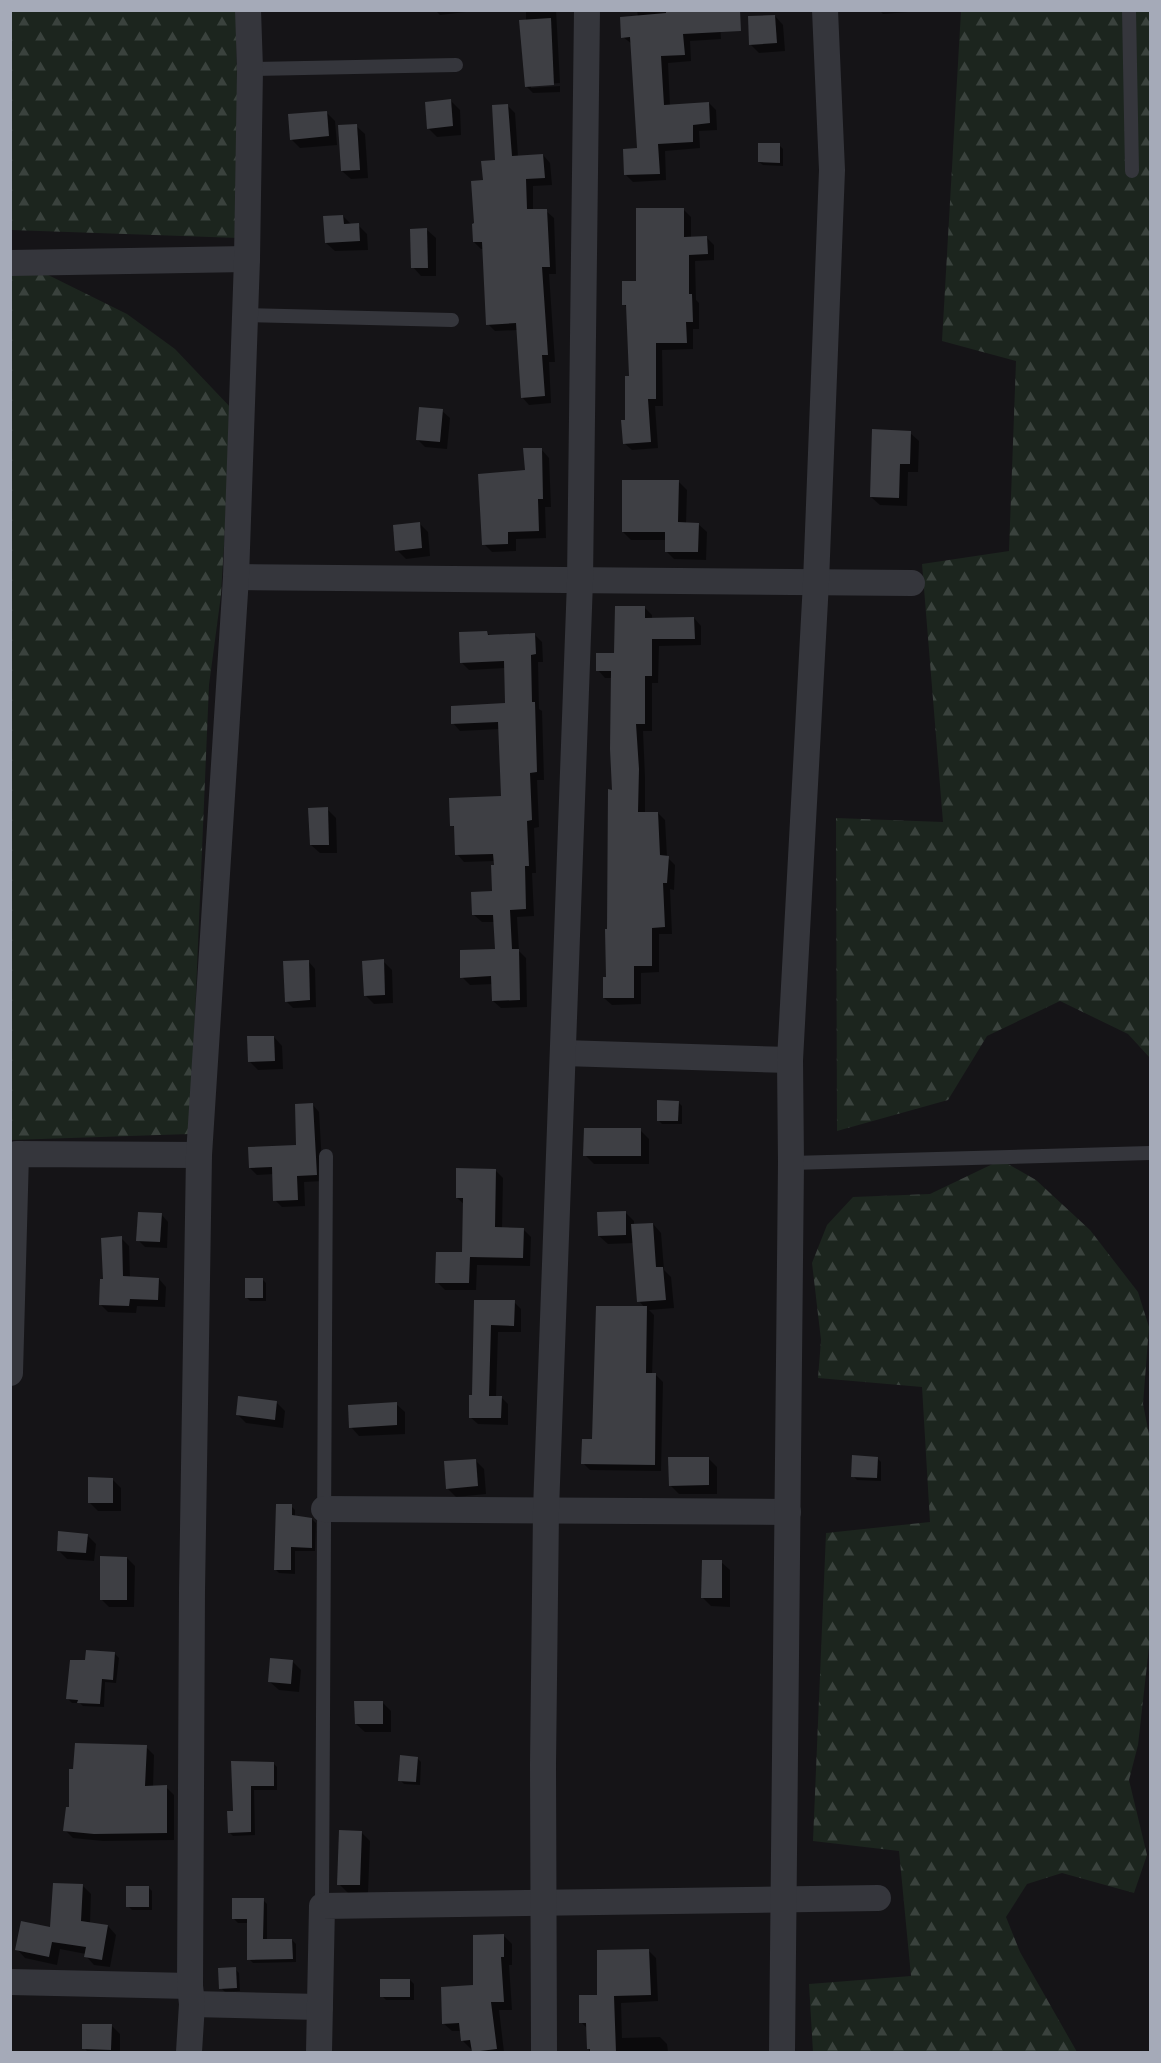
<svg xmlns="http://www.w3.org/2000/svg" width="1161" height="2063" font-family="'Sofia Sans Condensed',sans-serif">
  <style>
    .forest { fill: url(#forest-firs) }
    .shadow { fill: #0007 }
    .building { fill: #3e3f44 }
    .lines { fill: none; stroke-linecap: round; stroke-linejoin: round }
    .lane { stroke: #35363c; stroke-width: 14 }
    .street { stroke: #35363c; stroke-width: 26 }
  </style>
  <defs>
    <pattern id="forest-firs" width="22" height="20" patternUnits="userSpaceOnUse" patternTransform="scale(1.5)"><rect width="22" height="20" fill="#1c251e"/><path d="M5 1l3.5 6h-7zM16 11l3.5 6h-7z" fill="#3a423d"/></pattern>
  </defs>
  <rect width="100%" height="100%" fill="#151417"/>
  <g class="forest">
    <path d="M 11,11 L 236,11 L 239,238 L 11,230 Z"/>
    <path d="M 961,11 L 1150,11 L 1150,1058 L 1128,1034 L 1060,1001 L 987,1036 L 948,1100 L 837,1131 L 836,818 L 943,822 L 922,564 L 1009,551 L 1016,361 L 942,341 Z"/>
    <path d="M 10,263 L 30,266 L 127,314 L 175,349 L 232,409 L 221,595 L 209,685 L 190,1134 L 11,1140 Z"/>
    <path d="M 1001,1160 L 1036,1180 L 1090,1230 L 1138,1292 L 1149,1327 L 1143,1404 L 1150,1439 L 1150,1638 L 1138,1745 L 1129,1780 L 1147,1855 L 1134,1893 L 1062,1873 L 1027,1884 L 1006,1917 L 1020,1952 L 1077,2052 L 813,2052 L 809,1984 L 911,1976 L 899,1851 L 813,1841 L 826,1533 L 930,1522 L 922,1387 L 818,1378 L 821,1340 L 812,1263 L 827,1225 L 853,1197 L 930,1194 Z"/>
  </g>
  <g class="shadow">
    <path d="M 435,10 L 483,10 L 440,15 Z"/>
    <path d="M 526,10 L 556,10 L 560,83 L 531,85 L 531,88 L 560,86 L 560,92 L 533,93 L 526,86 Z"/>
    <path d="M 637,10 L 703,10 L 720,23 L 721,39 L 690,41 L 691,61 L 668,63 L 670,106 L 709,103 L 716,110 L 717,130 L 699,131 L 700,148 L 665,151 L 666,180 L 633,182 L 626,175 L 639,150 L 632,44 L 623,37 L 638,17 Z"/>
    <path d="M 879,10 L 921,10 L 921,11 L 883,14 Z"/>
    <path d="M 775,16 L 783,25 L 785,51 L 759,53 L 750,44 Z"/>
    <path d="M 451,101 L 460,110 L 461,135 L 437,137 L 428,128 Z"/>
    <path d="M 507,105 L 515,113 L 518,157 L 543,155 L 550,163 L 552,185 L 533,186 L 533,211 L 546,211 L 554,218 L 556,274 L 549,274 L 555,362 L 549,362 L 551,403 L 529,405 L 522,397 L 518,330 L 495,331 L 488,324 L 484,249 L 481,249 L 474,242 L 475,225 L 484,182 L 497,161 Z"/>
    <path d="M 327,113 L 335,121 L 337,145 L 300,148 L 291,139 Z"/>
    <path d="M 356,126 L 365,134 L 368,178 L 351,179 L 342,171 Z"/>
    <path d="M 779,145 L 783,149 L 783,166 L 763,165 L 759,162 Z"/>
    <path d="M 684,210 L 691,217 L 691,238 L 707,238 L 714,245 L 714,260 L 695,261 L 696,300 L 699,303 L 699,329 L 693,329 L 693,349 L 662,350 L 663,406 L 655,406 L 658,448 L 632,450 L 624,443 L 630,378 L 627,308 L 624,304 Z"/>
    <path d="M 343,216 L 352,225 L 358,225 L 367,234 L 368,250 L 335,251 L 326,243 Z"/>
    <path d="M 427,230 L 436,238 L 436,276 L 421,276 L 413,267 Z"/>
    <path d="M 442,411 L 450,418 L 447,449 L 425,447 L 418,440 Z"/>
    <path d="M 910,433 L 919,441 L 918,472 L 908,472 L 907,506 L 880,505 L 871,497 Z"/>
    <path d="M 541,449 L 549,458 L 551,507 L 545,507 L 546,538 L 516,539 L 516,551 L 492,552 L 484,544 Z"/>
    <path d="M 678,481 L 687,490 L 686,524 L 698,524 L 707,532 L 706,560 L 674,559 L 666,551 L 666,540 L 631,540 L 623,532 Z"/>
    <path d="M 420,524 L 428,532 L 430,556 L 406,559 L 397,550 Z"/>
    <path d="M 645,608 L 652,615 L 652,619 L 694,618 L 701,626 L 701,645 L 659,646 L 658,683 L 652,683 L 652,731 L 643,731 L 645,777 L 645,814 L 658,813 L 665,820 L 667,857 L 675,865 L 674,890 L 670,889 L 672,934 L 659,934 L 659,972 L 641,973 L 641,1004 L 612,1005 L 604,998 L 607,979 L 614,791 L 613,678 L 605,678 L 598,670 L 615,654 Z"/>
    <path d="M 487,633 L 491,636 L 534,634 L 542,642 L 543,662 L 538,662 L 539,709 L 542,711 L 544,780 L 537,780 L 539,827 L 534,828 L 536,873 L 532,873 L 534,916 L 517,917 L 519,951 L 526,958 L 527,1007 L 501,1008 L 493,1001 L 493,984 L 470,985 L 462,977 L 496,950 L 495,922 L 482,922 L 474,915 L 494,893 L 495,861 L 464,862 L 457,854 L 456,829 L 452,825 L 502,797 L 500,729 L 460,731 L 453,723 L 507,704 L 505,668 L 469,670 L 461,662 Z"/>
    <path d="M 327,809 L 336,818 L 337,853 L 320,853 L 311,845 Z"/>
    <path d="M 383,961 L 392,970 L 393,1003 L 374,1004 L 365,995 Z"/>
    <path d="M 309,962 L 315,969 L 316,1007 L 293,1008 L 286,1001 Z"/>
    <path d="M 274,1037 L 282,1046 L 283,1069 L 258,1070 L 249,1061 Z"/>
    <path d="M 678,1102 L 682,1106 L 682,1124 L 662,1124 L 658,1120 Z"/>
    <path d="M 312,1104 L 319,1112 L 323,1181 L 304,1182 L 305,1206 L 282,1207 L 275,1200 L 274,1174 L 257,1175 L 250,1168 L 298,1146 Z"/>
    <path d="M 640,1130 L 649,1139 L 649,1164 L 594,1164 L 585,1155 Z"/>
    <path d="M 495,1170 L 503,1178 L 502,1229 L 523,1229 L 531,1237 L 530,1266 L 477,1265 L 476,1290 L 445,1290 L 437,1282 L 463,1254 L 465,1205 L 457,1198 Z"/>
    <path d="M 625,1212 L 634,1221 L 634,1226 L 653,1224 L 661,1233 L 664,1270 L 671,1277 L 674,1308 L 649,1310 L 654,1315 L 652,1375 L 656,1375 L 663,1382 L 661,1471 L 590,1470 L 583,1463 L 645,1308 L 639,1301 L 634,1243 L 608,1244 L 599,1236 Z"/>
    <path d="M 161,1214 L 168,1222 L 167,1248 L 145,1247 L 138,1240 Z"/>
    <path d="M 121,1238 L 129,1246 L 130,1277 L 159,1279 L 166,1287 L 165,1307 L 137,1306 L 136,1313 L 108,1312 L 100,1304 L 105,1281 Z"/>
    <path d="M 262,1279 L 266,1283 L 266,1301 L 250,1301 L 246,1297 Z"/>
    <path d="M 475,1301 L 514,1302 L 521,1309 L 521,1332 L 498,1332 L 496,1397 L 501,1397 L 508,1404 L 508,1425 L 478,1424 L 470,1417 L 473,1397 Z"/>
    <path d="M 276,1402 L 285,1411 L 283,1428 L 246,1423 L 237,1414 Z"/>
    <path d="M 396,1404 L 405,1412 L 405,1434 L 359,1436 L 351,1427 Z"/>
    <path d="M 708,1458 L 717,1467 L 717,1494 L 679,1494 L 670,1485 Z"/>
    <path d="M 877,1458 L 881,1462 L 881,1481 L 857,1480 L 853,1476 Z"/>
    <path d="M 476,1461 L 484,1469 L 486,1494 L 456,1497 L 447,1488 Z"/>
    <path d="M 112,1479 L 121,1488 L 121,1511 L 98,1511 L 89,1502 Z"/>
    <path d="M 291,1506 L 295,1510 L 295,1517 L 312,1519 L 316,1523 L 315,1551 L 295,1551 L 295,1574 L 279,1573 L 275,1569 Z"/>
    <path d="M 87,1535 L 96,1544 L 94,1561 L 67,1559 L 58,1550 Z"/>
    <path d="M 127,1558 L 135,1566 L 134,1607 L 109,1607 L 101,1599 Z"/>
    <path d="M 721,1562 L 730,1570 L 730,1607 L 711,1606 L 703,1598 Z"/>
    <path d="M 115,1654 L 119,1658 L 116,1683 L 105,1682 L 104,1707 L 83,1706 L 80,1703 L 72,1703 L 68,1699 L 86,1662 Z"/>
    <path d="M 292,1661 L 301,1670 L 299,1692 L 279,1690 L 270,1682 Z"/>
    <path d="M 382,1702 L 391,1711 L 391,1732 L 365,1732 L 356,1724 Z"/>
    <path d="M 146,1747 L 154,1755 L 153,1787 L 166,1787 L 174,1795 L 174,1840 L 103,1841 L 73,1838 L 65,1830 Z"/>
    <path d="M 417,1758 L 421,1762 L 420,1785 L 404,1784 L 400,1780 Z"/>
    <path d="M 232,1763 L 273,1763 L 277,1767 L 277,1790 L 254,1790 L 255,1835 L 233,1836 L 229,1832 L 235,1812 Z"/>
    <path d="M 361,1832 L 370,1841 L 368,1893 L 348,1893 L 339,1884 Z"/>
    <path d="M 83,1886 L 91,1894 L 90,1923 L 108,1926 L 116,1935 L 110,1967 L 94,1965 L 86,1956 L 86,1954 L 60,1949 L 57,1965 L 25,1958 L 17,1949 L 51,1929 Z"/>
    <path d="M 148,1887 L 152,1891 L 152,1910 L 132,1910 L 128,1906 Z"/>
    <path d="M 263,1900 L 267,1904 L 267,1941 L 292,1940 L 296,1944 L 296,1962 L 253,1963 L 249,1959 L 248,1923 L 238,1923 L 234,1919 Z"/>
    <path d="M 503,1935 L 512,1944 L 512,1965 L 509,1965 L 512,2010 L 499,2010 L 504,2052 L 472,2052 L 472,2050 L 463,2041 L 462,2031 L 452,2031 L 443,2023 L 475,1987 Z"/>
    <path d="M 649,1951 L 656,1958 L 658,2001 L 621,2003 L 622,2038 L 660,2037 L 667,2044 L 668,2052 L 589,2052 L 588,2029 L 581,2022 L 599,1996 Z"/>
    <path d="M 235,1969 L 239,1973 L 240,1991 L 225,1992 L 221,1988 Z"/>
    <path d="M 410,1980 L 414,1984 L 414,2000 L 386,2000 L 382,1996 Z"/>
    <path d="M 112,2026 L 120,2034 L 120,2052 L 88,2052 L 84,2048 Z"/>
  </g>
  <g class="building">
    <path d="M 666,10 L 740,10 L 741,31 L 683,34 L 685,55 L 661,56 L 664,105 L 709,102 L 710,123 L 693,125 L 693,142 L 658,144 L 660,174 L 624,175 L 623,149 L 637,148 L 630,37 L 621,38 L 620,17 L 666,13 Z"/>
    <path d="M 775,15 L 777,43 L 749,45 L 748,16 Z"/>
    <path d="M 551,18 L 554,85 L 525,87 L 519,20 Z"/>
    <path d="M 451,99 L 453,126 L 427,129 L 425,102 Z"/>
    <path d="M 508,104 L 512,156 L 543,154 L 545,178 L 526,179 L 527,209 L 547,209 L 550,267 L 542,267 L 548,355 L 542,355 L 545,396 L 521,398 L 516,323 L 486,325 L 482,242 L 473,242 L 472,224 L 474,223 L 471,181 L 483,180 L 481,161 L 495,160 L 492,105 Z"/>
    <path d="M 327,111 L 329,136 L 290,140 L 288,114 Z"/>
    <path d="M 357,124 L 360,170 L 341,171 L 338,125 Z"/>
    <path d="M 758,143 L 780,143 L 780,163 L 758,162 Z"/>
    <path d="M 636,208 L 684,208 L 684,237 L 707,236 L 708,254 L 689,255 L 689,294 L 692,294 L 693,322 L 686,322 L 687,343 L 656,343 L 656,399 L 648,399 L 651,442 L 623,444 L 621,420 L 625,420 L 625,376 L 629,376 L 626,305 L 622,305 L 622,281 L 636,281 Z"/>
    <path d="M 343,215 L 344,224 L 359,223 L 360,241 L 325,243 L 323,216 Z"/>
    <path d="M 427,228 L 428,268 L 411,268 L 410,229 Z"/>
    <path d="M 419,407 L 443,409 L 440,442 L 416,440 Z"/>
    <path d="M 872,429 L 911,431 L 910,464 L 900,464 L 899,498 L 870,497 Z"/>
    <path d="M 523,448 L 542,448 L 543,499 L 538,499 L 539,531 L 508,532 L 508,544 L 482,545 L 478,474 L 525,470 Z"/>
    <path d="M 622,480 L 679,480 L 678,522 L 699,523 L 698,552 L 665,552 L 665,532 L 622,532 Z"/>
    <path d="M 420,522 L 422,548 L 395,551 L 393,525 Z"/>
    <path d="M 615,606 L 645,606 L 645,618 L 694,617 L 695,639 L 652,639 L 652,676 L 645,676 L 645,724 L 636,724 L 639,769 L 638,812 L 658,812 L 660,855 L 669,856 L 667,883 L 663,883 L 665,927 L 652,928 L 652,966 L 634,966 L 634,998 L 603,998 L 603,977 L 606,977 L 605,929 L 607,929 L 608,789 L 612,790 L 610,749 L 611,671 L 596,671 L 596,653 L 614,653 Z"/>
    <path d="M 487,631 L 488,635 L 535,633 L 536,654 L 531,655 L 532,702 L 535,702 L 537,772 L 530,773 L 532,820 L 527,821 L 529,866 L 525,866 L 526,909 L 510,910 L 512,949 L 519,949 L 520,1000 L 492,1001 L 491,976 L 460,978 L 460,950 L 495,949 L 493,915 L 472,915 L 471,892 L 492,891 L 491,865 L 494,865 L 493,854 L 455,855 L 454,826 L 450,826 L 449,798 L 501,796 L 498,722 L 451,724 L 451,706 L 505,703 L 504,661 L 460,663 L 459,632 Z"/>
    <path d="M 328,807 L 329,845 L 310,845 L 308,808 Z"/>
    <path d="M 384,959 L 385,995 L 364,996 L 362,961 Z"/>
    <path d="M 309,960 L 310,1000 L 285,1002 L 283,961 Z"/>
    <path d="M 247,1036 L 274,1036 L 275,1061 L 248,1062 Z"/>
    <path d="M 657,1100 L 679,1101 L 678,1121 L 657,1121 Z"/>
    <path d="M 313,1103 L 317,1175 L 297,1176 L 298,1200 L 273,1201 L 272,1167 L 249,1168 L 248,1147 L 296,1145 L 295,1104 Z"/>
    <path d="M 584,1128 L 641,1128 L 641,1156 L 583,1156 Z"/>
    <path d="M 456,1168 L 496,1169 L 495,1227 L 524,1228 L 523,1258 L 470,1257 L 469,1283 L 435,1283 L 436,1252 L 462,1252 L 463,1198 L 456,1198 Z"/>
    <path d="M 626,1211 L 626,1235 L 598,1236 L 597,1212 Z"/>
    <path d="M 138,1212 L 162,1213 L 160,1242 L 136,1241 Z"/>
    <path d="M 653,1223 L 656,1267 L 663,1267 L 666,1300 L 637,1302 L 631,1224 Z"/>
    <path d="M 122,1236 L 123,1276 L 159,1278 L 158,1300 L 130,1299 L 129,1306 L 99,1305 L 100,1279 L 103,1279 L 101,1238 Z"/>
    <rect x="245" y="1278" width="18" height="20"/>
    <path d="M 474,1300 L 515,1300 L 514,1326 L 491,1325 L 489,1396 L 502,1396 L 501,1418 L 469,1418 L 469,1395 L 472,1395 Z"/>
    <path d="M 596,1306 L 647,1306 L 646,1373 L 656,1373 L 655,1465 L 581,1464 L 582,1439 L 592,1439 Z"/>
    <path d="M 238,1396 L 277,1401 L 275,1420 L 236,1415 Z"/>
    <path d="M 397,1402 L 397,1425 L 349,1428 L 348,1405 Z"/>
    <path d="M 852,1455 L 878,1457 L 877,1478 L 851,1477 Z"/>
    <path d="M 668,1457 L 709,1457 L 709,1485 L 669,1486 Z"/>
    <path d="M 476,1459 L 478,1486 L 446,1489 L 444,1461 Z"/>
    <path d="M 88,1477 L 113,1478 L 113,1503 L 88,1503 Z"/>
    <path d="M 276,1504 L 292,1504 L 292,1515 L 312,1518 L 312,1548 L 291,1547 L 291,1570 L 274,1570 Z"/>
    <path d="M 58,1531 L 88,1534 L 86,1553 L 57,1551 Z"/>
    <path d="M 100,1556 L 127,1557 L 127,1600 L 100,1600 Z"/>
    <path d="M 702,1560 L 722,1560 L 722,1598 L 701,1598 Z"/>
    <path d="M 86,1650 L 115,1652 L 113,1680 L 102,1679 L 100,1704 L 77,1703 L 78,1700 L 66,1699 L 70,1660 L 85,1660 Z"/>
    <path d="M 270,1658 L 293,1660 L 291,1684 L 268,1682 Z"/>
    <path d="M 354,1701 L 383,1701 L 383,1724 L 355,1724 Z"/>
    <path d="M 75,1743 L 147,1745 L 145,1786 L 167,1785 L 167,1833 L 94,1834 L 63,1831 L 66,1807 L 69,1807 L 69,1769 L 73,1769 Z"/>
    <path d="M 400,1755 L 418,1757 L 416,1782 L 398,1781 Z"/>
    <path d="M 231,1761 L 274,1762 L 274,1786 L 251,1786 L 251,1832 L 228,1833 L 227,1811 L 233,1811 Z"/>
    <path d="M 339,1830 L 362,1831 L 360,1885 L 337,1885 Z"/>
    <path d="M 53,1883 L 83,1884 L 81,1921 L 108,1925 L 102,1960 L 84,1957 L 86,1947 L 52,1942 L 49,1957 L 15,1950 L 21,1921 L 50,1927 Z"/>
    <rect x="126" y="1886" width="23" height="21"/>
    <path d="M 232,1898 L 264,1898 L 263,1939 L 292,1939 L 293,1959 L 247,1960 L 247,1919 L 232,1919 Z"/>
    <path d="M 504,1934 L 504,1957 L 501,1957 L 504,2002 L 491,2002 L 497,2049 L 472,2052 L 470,2040 L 461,2041 L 459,2023 L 442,2024 L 441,1987 L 473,1985 L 473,1935 Z"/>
    <path d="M 649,1949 L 651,1995 L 614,1996 L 616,2052 L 590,2052 L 590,2049 L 587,2049 L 586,2023 L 579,2023 L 579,1995 L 597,1995 L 597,1950 Z"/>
    <path d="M 236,1967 L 237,1988 L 219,1989 L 218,1968 Z"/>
    <rect x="380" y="1979" width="30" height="18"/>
    <path d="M 82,2024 L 112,2024 L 111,2050 L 82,2049 Z"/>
  </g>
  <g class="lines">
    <g class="lane">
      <path d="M 1129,10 L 1132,171"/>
      <path d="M 250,69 L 456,65"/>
      <path d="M 244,315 L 452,320"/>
      <path d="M 791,1163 L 1150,1153"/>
      <path d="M 322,1906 L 326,1156"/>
    </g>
    <g class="street">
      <path d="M 10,263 L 247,259"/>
      <path d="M 236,577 L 912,583"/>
      <path d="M 563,1053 L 790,1060"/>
      <path d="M 10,1373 L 16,1154 L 199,1155"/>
      <path d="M 324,1509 L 788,1512"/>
      <path d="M 10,1982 L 190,1986"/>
      <path d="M 192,2004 L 320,2007"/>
      <path d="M 189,2052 L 192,2004 L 190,1986 L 192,1591 L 199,1155 L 236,577 L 247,259 L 250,69 L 248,10"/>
      <path d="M 319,2052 L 322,1906 L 878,1898"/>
      <path d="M 544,2052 L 543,1765 L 546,1510 L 580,581 L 587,10"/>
      <path d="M 782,2052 L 791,1163 L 790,1060 L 816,582 L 832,170 L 825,10"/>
    </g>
  </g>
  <rect width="1161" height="2063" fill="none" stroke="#a5aab8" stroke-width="24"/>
</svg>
